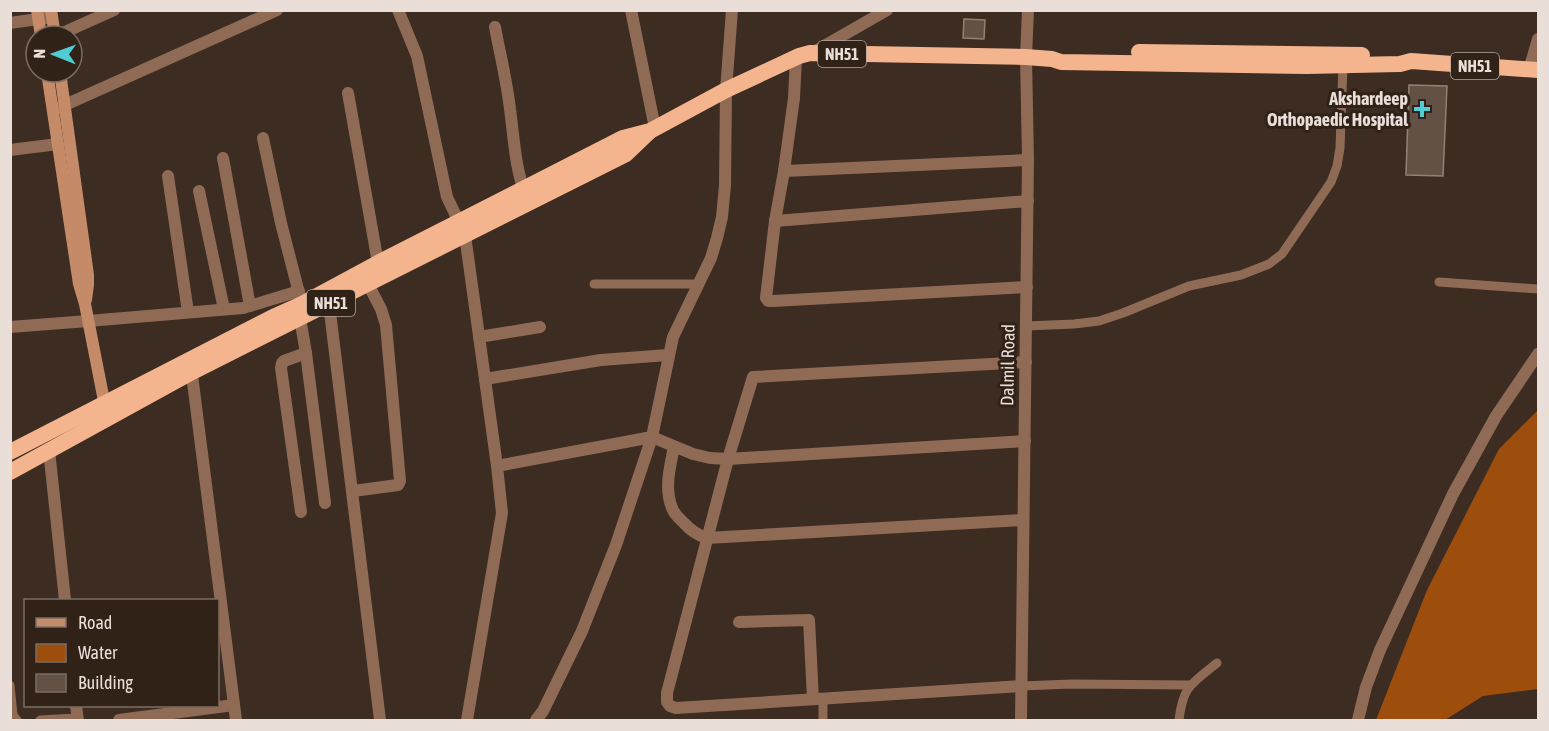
<svg xmlns="http://www.w3.org/2000/svg" width="1549" height="731" font-family="'Asap Condensed',sans-serif">
  <style>
    .water { fill: #9d4e0d }
    .building { fill: #635146; stroke: #948175; stroke-width: 1.5 }
    .lines { fill: none; stroke-linecap: round; stroke-linejoin: round }
    .service { stroke: #8f6b55; stroke-width: 9 }
    .minor { stroke: #8f6b55; stroke-width: 12 }
    .tertiary { stroke: #8f6b55; stroke-width: 12 }
    .secondary { stroke: #c58b68; stroke-width: 12 }
    .trunk { stroke: #f4b48e; stroke-width: 16 }
    .poi-dot { fill: #51ccd5; stroke: #312218; stroke-width: 2 }
    .labels { text-anchor: middle; stroke-width: 6; stroke-linejoin: round; paint-order: stroke }
    .shield { fill: #312218; stroke: #b2a69e; stroke-width: 1.5 }
    .shield-label { font-size: 16px; font-weight: bold; fill: #e9ded8 }
    .poi-label { font-size: 18px; font-weight: bold; fill: #e9ded8; stroke: #312218; text-anchor: end }
    .street-label { font-size: 18px; fill: #e9ded8; stroke: #312218 }
  </style>
  <rect width="100%" height="100%" fill="#3c2c22"/>
  <path class="water" d="M 1538,410 L 1538,689 L 1483,696 L 1445,720 L 1376,720 L 1427,590 L 1499,449 Z"/>
  <g class="building">
    <path d="M 964,19 L 985,20 L 984,39 L 963,38 Z"/>
    <path d="M 1409,85 L 1447,86 L 1443,176 L 1406,175 Z"/>
  </g>
  <g class="lines">
    <g class="service">
      <path d="M 1439,282 L 1538,289"/>
      <path d="M 594,284 L 699,284"/>
      <path d="M 1026,326 L 1074,324 L 1099,321 L 1123,313 L 1189,286 L 1241,275 L 1269,264 L 1282,254 L 1331,182 L 1337,166 L 1340,148 L 1343,65"/>
      <path d="M 10,685 L 13,715 L 17,720"/>
      <path d="M 1021,686 L 1072,684 L 1189,685"/>
      <path d="M 823,699 L 823,720"/>
      <path d="M 40,720 L 77,718"/>
      <path d="M 1179,720 C 1183,686 1191,684 1217,663"/>
    </g>
    <g class="minor">
      <path d="M 398,10 L 417,56 L 447,197 L 459,222"/>
      <path d="M 631,10 L 655,128"/>
      <path d="M 10,23 L 52,17"/>
      <path d="M 495,27 C 500,54 507,82 510,109 C 514,138 515,169 526,196"/>
      <path d="M 56,36 L 114,10"/>
      <path d="M 796,58 L 794,98 L 784,171 L 775,221 L 766,298 L 768,301 L 773,301 L 1027,287"/>
      <path d="M 348,93 L 378,263"/>
      <path d="M 56,109 L 277,10"/>
      <path d="M 263,138 L 281,223 L 300,297"/>
      <path d="M 10,150 L 58,144"/>
      <path d="M 223,158 L 250,306"/>
      <path d="M 784,171 L 1028,160"/>
      <path d="M 168,176 L 188,312"/>
      <path d="M 199,191 L 224,309"/>
      <path d="M 775,221 L 1028,201"/>
      <path d="M 465,235 L 497,466 L 502,513 L 467,720"/>
      <path d="M 329,304 L 380,720"/>
      <path d="M 300,318 L 306,353 L 325,503"/>
      <path d="M 88,321 L 243,308 L 299,291"/>
      <path d="M 479,337 L 540,327"/>
      <path d="M 191,367 L 236,720"/>
      <path d="M 485,379 L 601,360 L 668,355"/>
      <path d="M 674,447 C 670,467 664,488 672,508 C 674,514 680,519 684,523 C 691,531 697,535 707,538 L 1023,520"/>
      <path d="M 49,450 L 65,600"/>
      <path d="M 497,466 L 652,437 L 693,454 L 710,458 L 728,459 L 1025,441"/>
      <path d="M 353,491 L 398,485 L 400,481 L 386,325 L 381,309 L 368,284"/>
      <path d="M 301,512 L 281,368 L 282,363 L 284,361 L 306,353"/>
      <path d="M 739,622 L 809,620 L 813,699"/>
      <path d="M 1021,686 L 676,708 L 670,706 L 667,702 L 667,693 L 728,459 L 753,377 L 1026,362"/>
      <path d="M 76,706 L 78,720"/>
      <path d="M 119,720 L 234,705"/>
      <path d="M 536,720 L 543,711 L 582,631 L 616,545 L 652,437 L 673,337 L 711,258 L 717,238 L 722,217 L 725,185 L 726,90 L 732,10"/>
    </g>
    <g class="tertiary">
      <path d="M 812,53 L 887,10"/>
      <path d="M 1529,70 L 1538,39"/>
      <path d="M 10,327 L 88,321"/>
      <path d="M 1021,720 L 1028,160 L 1026,57 L 1028,10"/>
      <path d="M 1358,720 L 1366,687 L 1380,650 L 1453,494 L 1496,416 L 1538,354"/>
    </g>
    <g class="secondary">
      <path d="M 37,10 L 41,36"/>
      <path d="M 51,10 L 55,36"/>
      <path d="M 47,72 L 79,284 L 85,304 L 106,411"/>
      <path d="M 60,72 L 88,275 L 88,285 L 86,300"/>
    </g>
    <g class="trunk">
      <path d="M 1139,52 L 1362,55"/>
      <path d="M 10,452 L 273,317 L 302,304 L 378,263 L 623,138 L 650,131 L 726,90 L 799,56 L 810,53 L 1026,57 L 1052,59 L 1061,62 L 1307,66 L 1400,64 L 1411,61 L 1538,70"/>
      <path d="M 10,472 L 192,372 L 626,154 L 649,132"/>
    </g>
  </g>
  <path class="poi-dot" d="M1419 100h6v6h6v6h-6v6h-6v-6h-6v-6h6z"/>
  <g class="labels">
    <g class="shield">
      <rect x="818" y="41" width="48" height="26" rx="4.5"/>
      <rect x="1451" y="53" width="48" height="26" rx="4.5"/>
      <rect x="307" y="290" width="48" height="26" rx="4.5"/>
    </g>
    <g class="shield-label">
      <text x="842" y="60">NH51</text>
      <text x="1475" y="72">NH51</text>
      <text x="331" y="309">NH51</text>
    </g>
    <g class="poi-label">
      <text x="1408" y="105">Akshardeep<tspan x="1408" dy="21">Orthopaedic Hospital</tspan></text>
    </g>
    <g class="street-label">
      <text transform="translate(1008 365) rotate(-89)" y="6">Dalmil Road</text>
    </g>
  </g>
  <rect width="1549" height="731" fill="none" stroke="#e9ded8" stroke-width="24"/>
  <rect x="24" y="599" width="195" height="108" fill="#312218" stroke="#7b6d65" stroke-width="1.5"/>
  <rect x="36" y="618" width="30" height="9" fill="#c58b68" stroke="#7b6d65" stroke-width="1.5"/>
  <text x="78" y="629" font-size="18" fill="#e9ded8">Road</text>
  <rect x="36" y="644" width="30" height="18" fill="#9d4e0d" stroke="#7b6d65" stroke-width="1.5"/>
  <text x="78" y="659" font-size="18" fill="#e9ded8">Water</text>
  <rect x="36" y="674" width="30" height="18" fill="#635146" stroke="#7b6d65" stroke-width="1.5"/>
  <text x="78" y="689" font-size="18" fill="#e9ded8">Building</text>
  <g transform="translate(54 54) rotate(271)"><circle r="28" fill="#312218" stroke="#7b6d65" stroke-width="1.5"/>
  <path d="M0-4.5L10 22L0 15L-10 22Z" fill="#51ccd5"/>
  <text y="-9" font-size="16" font-weight="bold" text-anchor="middle" fill="#e9ded8">N</text>
  </g>
</svg>
